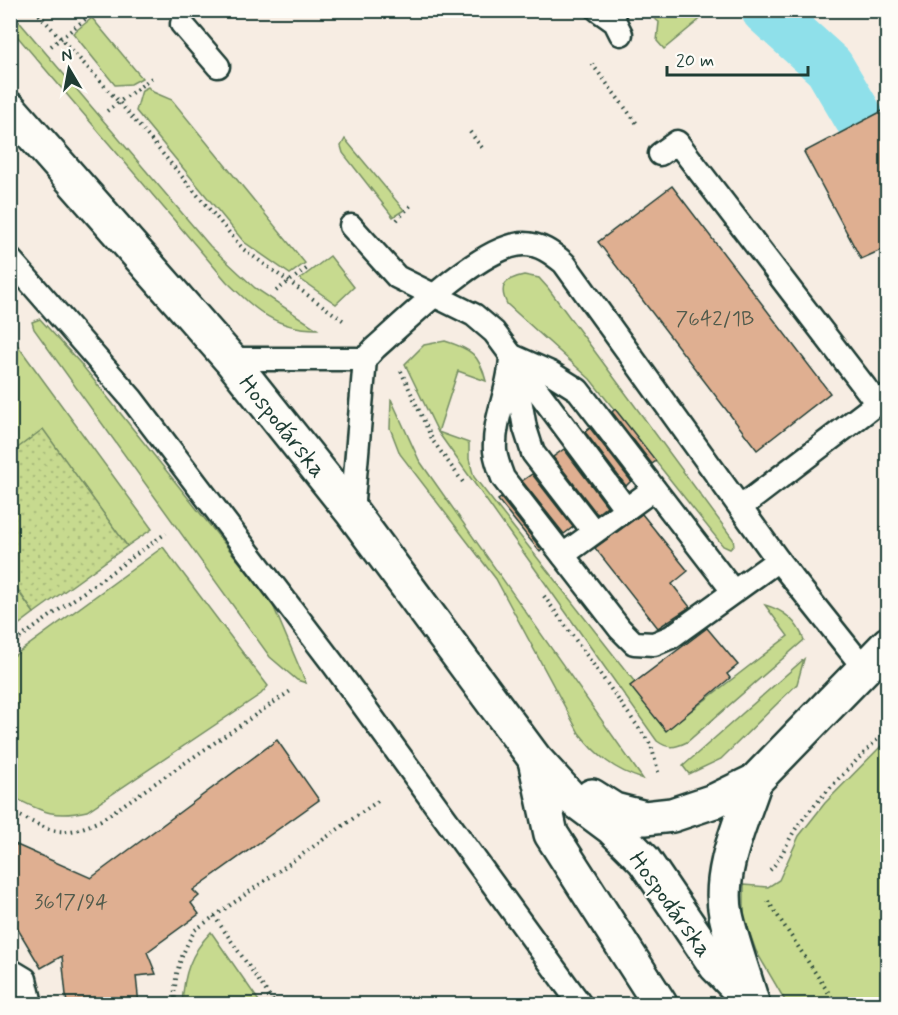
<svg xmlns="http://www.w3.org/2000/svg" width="898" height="1015" font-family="Mynerve,sans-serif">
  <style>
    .grass { fill: #c7da8f; stroke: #738c62; stroke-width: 1.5 }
    .park { fill: url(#park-dots); stroke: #738c62; stroke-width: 1.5 }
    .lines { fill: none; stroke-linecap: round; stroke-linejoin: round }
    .canal { stroke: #8fe0ea; stroke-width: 50 }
    .building { fill: #dfaf91; stroke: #1f3d34; stroke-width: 1.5 }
    .lane-casing { stroke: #1f3d34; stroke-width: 27 }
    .secondary-casing { stroke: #1f3d34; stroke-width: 38 }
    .path { stroke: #1f3d34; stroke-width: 4; stroke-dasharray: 1.5 4.5; stroke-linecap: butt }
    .lane { stroke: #fdfcf7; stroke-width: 22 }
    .secondary { stroke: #fdfcf7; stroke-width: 33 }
    .labels { text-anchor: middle; stroke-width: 4.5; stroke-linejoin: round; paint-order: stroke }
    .number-label { font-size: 21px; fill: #4f5a4b }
    .street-label { font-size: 24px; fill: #1f3d34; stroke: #fdfcf7 }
  </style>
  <defs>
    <pattern id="park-dots" width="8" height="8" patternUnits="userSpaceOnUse" patternTransform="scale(1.5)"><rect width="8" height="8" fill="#c7da8f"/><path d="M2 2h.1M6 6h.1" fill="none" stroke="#aabc7c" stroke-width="1.8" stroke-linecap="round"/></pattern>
  </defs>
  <rect width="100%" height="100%" fill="#f7ede3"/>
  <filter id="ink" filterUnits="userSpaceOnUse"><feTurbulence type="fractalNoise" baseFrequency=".0167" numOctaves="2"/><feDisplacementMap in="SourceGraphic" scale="12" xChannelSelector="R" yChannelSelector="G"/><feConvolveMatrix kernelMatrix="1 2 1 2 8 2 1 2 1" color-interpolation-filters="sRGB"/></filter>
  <g filter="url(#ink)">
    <g class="grass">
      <path d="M 10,11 L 210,246 L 255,288 L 317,329 C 275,329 256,310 227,282 L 11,29 Z"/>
      <path d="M 644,11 L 710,11 L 664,49 L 657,41 L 659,22 Z"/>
      <path d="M 92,18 L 142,78 L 131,84 L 115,85 L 73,33 Z"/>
      <path d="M 148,87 L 153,92 L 172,100 L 305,263 L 290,274 L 244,242 L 136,111 L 142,90 Z"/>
      <path d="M 345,139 L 404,210 L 393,217 L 343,153 L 341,146 Z"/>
      <path d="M 330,256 L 354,287 L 336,304 L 300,279 Z"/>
      <path d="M 524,275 L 539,278 L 548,288 L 733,539 L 734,545 L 730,549 L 723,546 L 590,379 L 507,304 C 498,286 505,279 524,275 Z"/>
      <path d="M 40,319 L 81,364 L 272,603 L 306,683 L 297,680 L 270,657 L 34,329 L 32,322 Z"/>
      <path d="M 10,335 L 152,529 L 127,546 L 43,430 L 11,453 Z"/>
      <path d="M 445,341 C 471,349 479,354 486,381 L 458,371 L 438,432 L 469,443 L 469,459 L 474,477 L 670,727 L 788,636 L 765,605 C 784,610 797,621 804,640 L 687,742 C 675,748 668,749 657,741 L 438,432 L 405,364 L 424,345 Z"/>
      <path d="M 391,399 L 419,460 L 643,779 C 614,770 597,756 579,733 L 496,579 L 400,454 L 390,428 Z"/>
      <path d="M 163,547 L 268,686 L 261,694 L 87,811 C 53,819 41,811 11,796 L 11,658 Z"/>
      <path d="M 10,580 L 34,613 L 13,629 L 11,626 Z"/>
      <path d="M 804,659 L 797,684 L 721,759 L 689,774 L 683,766 Z"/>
      <path d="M 887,740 L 887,1004 L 787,1004 L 756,951 L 744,917 L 744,885 L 768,887 L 779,880 L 799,836 L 825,803 Z"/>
      <path d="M 211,932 L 261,1004 L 182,1004 C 184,974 190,954 211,932 Z"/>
    </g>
    <path class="park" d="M 43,429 L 127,546 L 34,613 L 11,580 L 11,453 Z"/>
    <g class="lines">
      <path class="canal" d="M 766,10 L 829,67 L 859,118"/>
    </g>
    <g class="building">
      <path d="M 888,108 L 888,247 L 861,259 L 804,152 Z"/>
      <path d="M 672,186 L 830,393 L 757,450 L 598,242 Z"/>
      <path d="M 615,409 L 656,461 L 652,464 L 612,412 Z"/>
      <path d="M 590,428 L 631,481 L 626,486 L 585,432 Z"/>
      <path d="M 564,449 L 607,506 L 597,514 L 553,457 Z"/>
      <path d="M 532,474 L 573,527 L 564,534 L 522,481 Z"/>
      <path d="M 501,498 L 542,550 L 540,552 L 498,500 Z"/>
      <path d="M 642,514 L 688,571 L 672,584 L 690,607 L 658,628 L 595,548 Z"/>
      <path d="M 707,628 L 738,665 L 727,674 L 730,678 L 666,731 L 630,686 Z"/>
      <path d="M 277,740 L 319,800 L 193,890 L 199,896 L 191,903 L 199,914 L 147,952 L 156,974 L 136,976 L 139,1005 L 67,1005 L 62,956 L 41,968 L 10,916 L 10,842 L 91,878 Z"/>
    </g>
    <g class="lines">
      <defs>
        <g id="lane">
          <path d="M 598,10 L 615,22 L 621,34"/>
          <path d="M 182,24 L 218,66"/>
          <path d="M 660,154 L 677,142 L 877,403"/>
          <path d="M 351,226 L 397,277 L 474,315 L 494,332 L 626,509"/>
          <path d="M 10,259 L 131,398 L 334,665 L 580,1004"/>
          <path d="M 511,355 C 511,388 493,418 495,451 C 496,460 500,470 503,478 L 620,629 L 634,643 L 654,644 L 671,637 L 778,560"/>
          <path d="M 515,357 L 551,373 L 578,390 L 733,591"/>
          <path d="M 230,359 L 365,359"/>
          <path d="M 515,371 L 525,428 L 533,453 L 594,532"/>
          <path d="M 741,507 L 888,395"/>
          <path d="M 352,512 L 365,359 L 375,348 C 407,320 483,244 524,244 C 540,244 552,253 564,263 L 778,560 L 864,668"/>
          <path d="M 563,555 L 654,489"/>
          <path d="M 10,970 L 25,979 L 31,1004"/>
        </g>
        <g id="secondary">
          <path d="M 10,109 L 230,359 L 352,512 L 535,759 L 569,796 L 612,828 L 644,860 L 716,966 L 753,1004"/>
          <path d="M 535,760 L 551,834 L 660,1004"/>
          <path d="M 592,796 L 614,810 L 645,818 L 672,815 L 714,801 L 755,781 L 888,644"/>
          <path d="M 751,999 C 743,971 732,943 726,915 C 717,871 742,821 755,781"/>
        </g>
      </defs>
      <use href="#lane" class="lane-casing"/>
      <use href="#secondary" class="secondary-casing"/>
      <g class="path">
        <path d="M 35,10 L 119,102 L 243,249 L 344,321"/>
        <path d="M 51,46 L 97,10"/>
        <path d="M 592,64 L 638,125"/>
        <path d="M 107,111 L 153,77"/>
        <path d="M 470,132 L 483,149"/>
        <path d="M 397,220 L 411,205"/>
        <path d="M 276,291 L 309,267"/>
        <path d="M 401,371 L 433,441 L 465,485"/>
        <path d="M 544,596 L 651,745 L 659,775"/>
        <path d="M 10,645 L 166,533"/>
        <path d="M 10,811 C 50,830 59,841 101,820 L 292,690"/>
        <path d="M 770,870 C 781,860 789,837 799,824 C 826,790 857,760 888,729"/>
        <path d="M 768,901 L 836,1004"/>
        <path d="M 214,916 L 275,1004"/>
        <path d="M 175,1004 C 173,976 181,954 195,930 L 378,801"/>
      </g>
      <use href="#lane" class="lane"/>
      <use href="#secondary" class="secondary"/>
    </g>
  </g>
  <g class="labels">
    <g class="number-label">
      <text x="715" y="325">7642/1B</text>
      <text x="71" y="908">3617/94</text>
    </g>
    <g class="street-label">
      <text transform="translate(283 426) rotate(51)" y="8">Hospodárska</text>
      <text transform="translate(671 904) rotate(54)" y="8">Hospodárska</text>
    </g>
  </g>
  <rect width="898" height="1015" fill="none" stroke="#fdfcf7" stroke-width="36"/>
  <rect x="18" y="18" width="862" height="979" fill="none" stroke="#1f3d34" stroke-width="2" filter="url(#ink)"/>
  <g transform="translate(69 69) rotate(350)" stroke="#fdfcf7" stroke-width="4.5" paint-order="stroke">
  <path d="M0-4.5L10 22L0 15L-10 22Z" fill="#1f3d34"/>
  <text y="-9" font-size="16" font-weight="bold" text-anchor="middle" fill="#1f3d34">N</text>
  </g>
  <path d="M667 66v9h141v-9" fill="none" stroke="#1f3d34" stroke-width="3"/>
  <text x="676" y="66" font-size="18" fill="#1f3d34" stroke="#fdfcf7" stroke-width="4.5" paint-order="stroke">20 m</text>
</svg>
